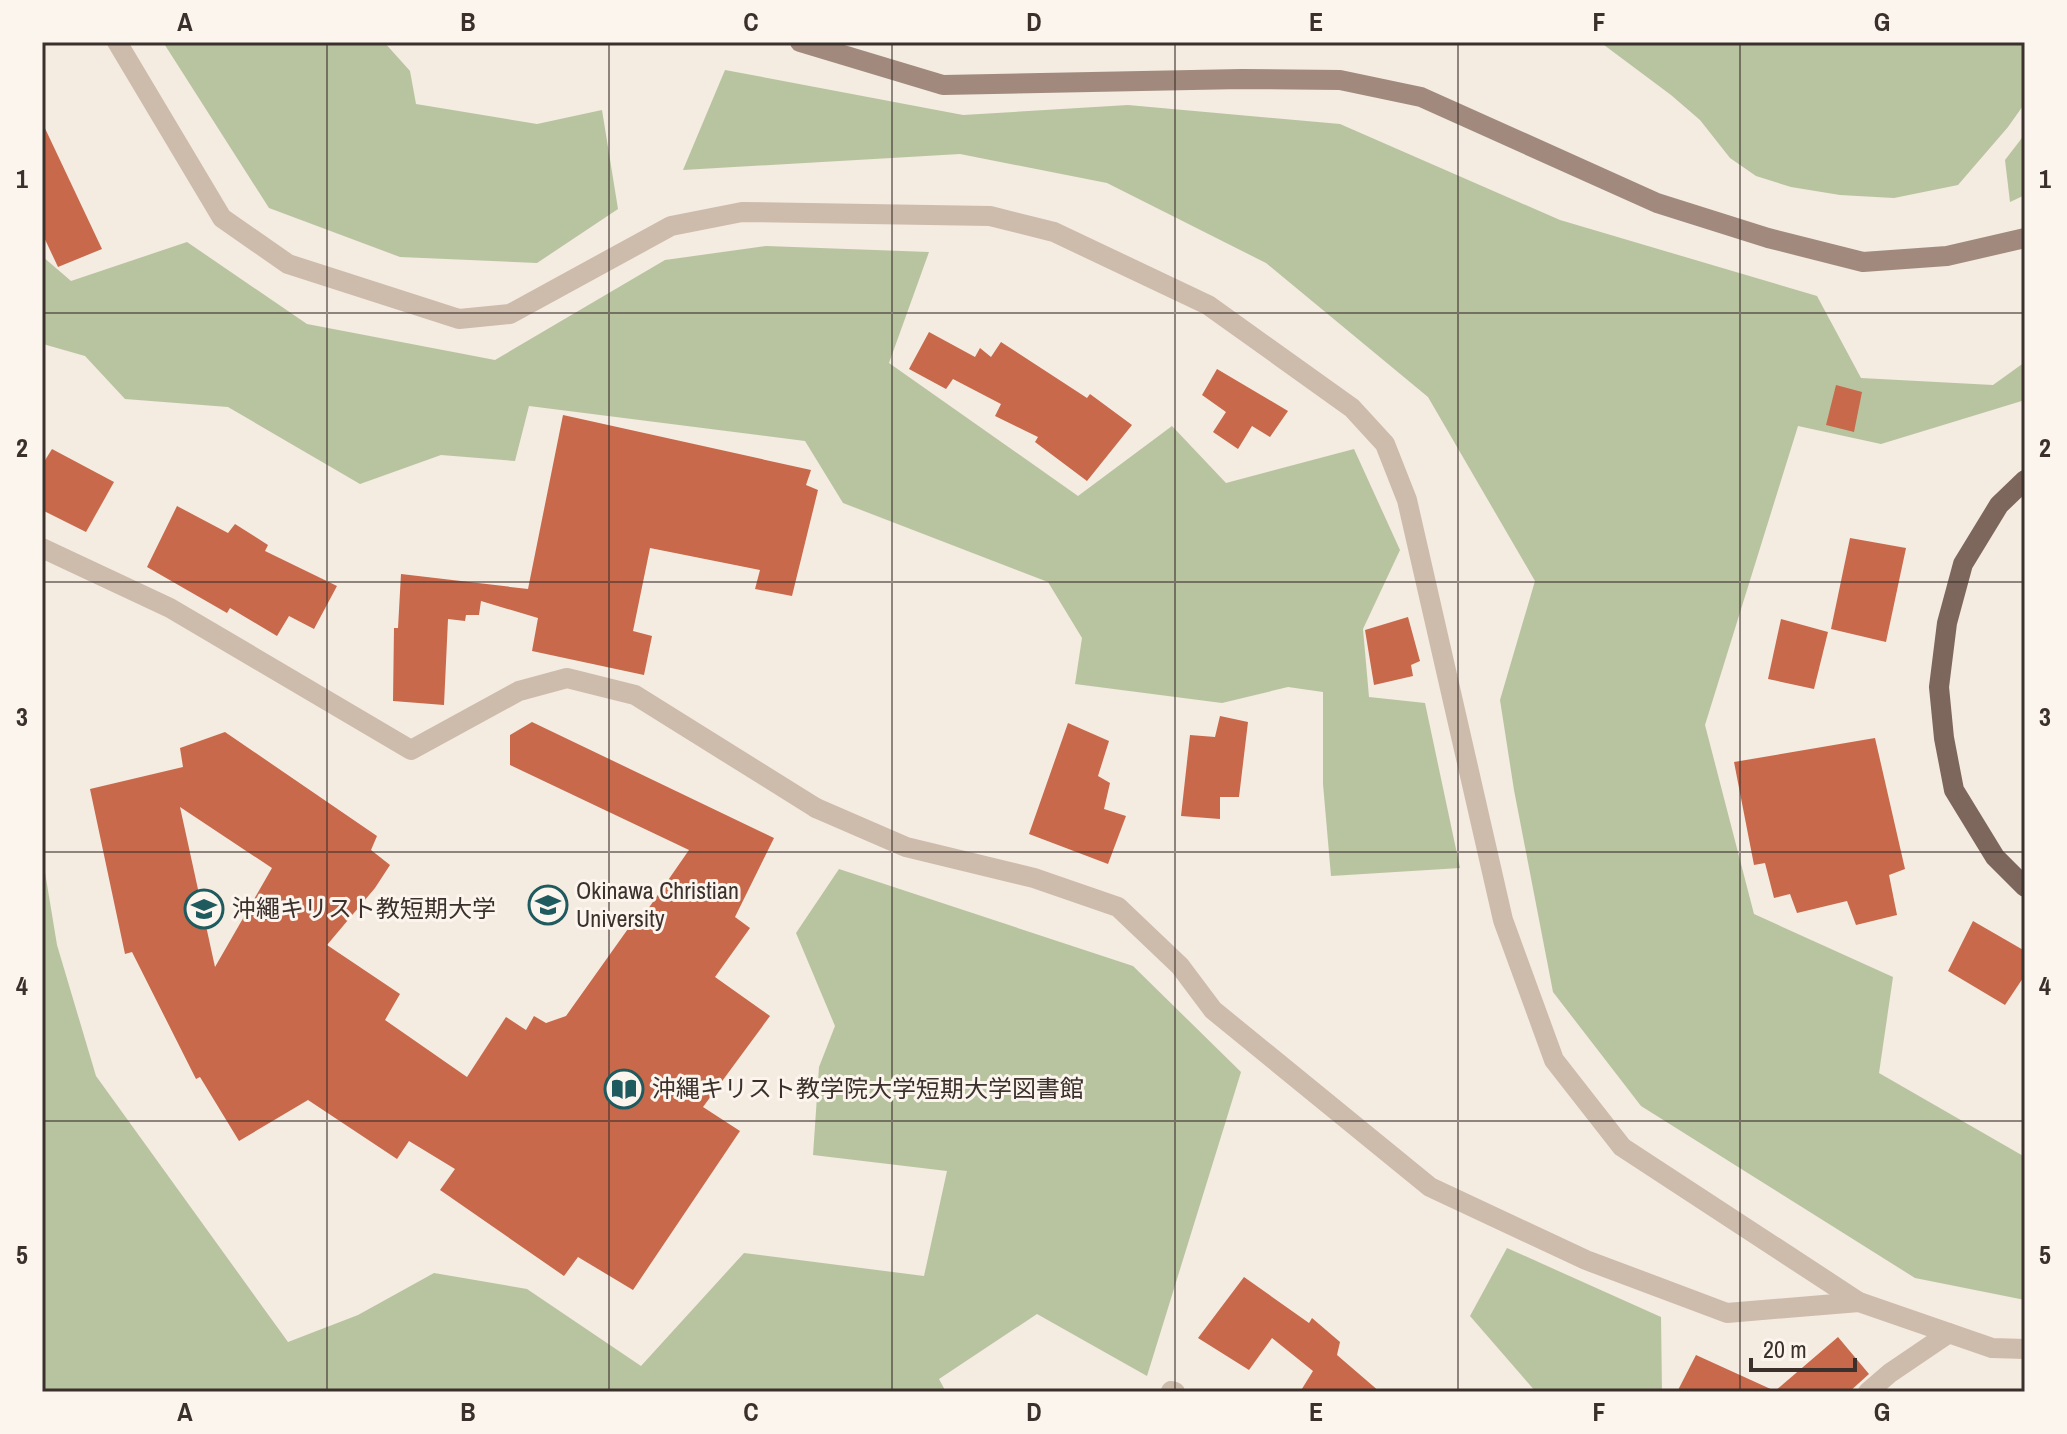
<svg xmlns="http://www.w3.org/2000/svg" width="2067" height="1434" font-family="'Archivo Narrow','Noto Sans JP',sans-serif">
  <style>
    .green { fill: #b8c4a0 }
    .building { fill: #c8694b; fill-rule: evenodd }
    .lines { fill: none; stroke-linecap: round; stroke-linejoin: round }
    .lane { stroke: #cdbbac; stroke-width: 20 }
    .street { stroke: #cdbbac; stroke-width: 20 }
    .secondary { stroke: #a18a7d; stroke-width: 20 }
    .primary { stroke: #7d675c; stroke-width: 20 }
    .grid { fill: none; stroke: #3b302b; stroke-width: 2; stroke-opacity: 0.55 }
    .labels { text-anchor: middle; stroke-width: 6; stroke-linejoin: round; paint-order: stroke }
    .poi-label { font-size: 24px; fill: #3b302b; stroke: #fbf5ee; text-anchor: start }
    .neatline { fill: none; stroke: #3b302b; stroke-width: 3 }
    .grid-label { font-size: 26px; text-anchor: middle; font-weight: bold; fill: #3b302b }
  </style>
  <rect width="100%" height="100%" fill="#f4ebe1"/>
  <g class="green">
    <path d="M 163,42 L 384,42 L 410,71 L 416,104 L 537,124 L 602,110 L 618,209 L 537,263 L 400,257 L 269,208 Z"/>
    <path d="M 1600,42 L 2025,42 L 2025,103 L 2008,127 L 1958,185 L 1894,198 L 1840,195 L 1791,187 L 1756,176 L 1730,158 L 1700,120 L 1671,95 Z"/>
    <path d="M 725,70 L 963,115 L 1128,105 L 1340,124 L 1560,220 L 1817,296 L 1861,378 L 1993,385 L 2025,362 L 2025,400 L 1881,444 L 1798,426 L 1705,725 L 1754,914 L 1893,977 L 1879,1073 L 2025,1157 L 2025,1300 L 1915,1278 L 1641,1106 L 1553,992 L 1514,790 L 1500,700 L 1535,581 L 1428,397 L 1266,263 L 1107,183 L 960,154 L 683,170 Z"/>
    <path d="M 2025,134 L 2025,195 L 2010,202 L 2005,160 Z"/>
    <path d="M 187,242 L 307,324 L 495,360 L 665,260 L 766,246 L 929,252 L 889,363 L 1078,496 L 1172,426 L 1226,483 L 1354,449 L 1400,550 L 1363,629 L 1369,697 L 1425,703 L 1460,868 L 1331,876 L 1323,784 L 1323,692 L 1288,687 L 1222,703 L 1075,684 L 1082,638 L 1048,582 L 843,503 L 805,441 L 529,406 L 515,461 L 441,455 L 360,484 L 228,407 L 125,399 L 85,356 L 43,344 L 42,256 L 71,281 Z"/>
    <path d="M 42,854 L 57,945 L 96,1076 L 288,1342 L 358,1315 L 434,1273 L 527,1289 L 641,1366 L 744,1253 L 924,1276 L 947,1171 L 813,1155 L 819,1067 L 835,1026 L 796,933 L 839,869 L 1133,966 L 1241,1072 L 1147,1376 L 1037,1314 L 939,1379 L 946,1392 L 42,1392 Z"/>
    <path d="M 1507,1248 L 1661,1317 L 1662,1392 L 1536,1392 L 1470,1316 Z"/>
  </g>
  <g class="building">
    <path d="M 42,122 L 102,249 L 58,267 L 42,233 Z"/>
    <path d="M 929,332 L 975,357 L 980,348 L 991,357 L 1001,342 L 1087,398 L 1090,394 L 1132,425 L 1087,481 L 1035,442 L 1038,437 L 995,416 L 1001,404 L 953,379 L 946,389 L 909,369 Z"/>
    <path d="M 1217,369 L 1288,411 L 1270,437 L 1252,426 L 1238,449 L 1213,432 L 1226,412 L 1202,395 Z"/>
    <path d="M 1836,385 L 1862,392 L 1854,432 L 1826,425 Z"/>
    <path d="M 563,415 L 811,470 L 806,485 L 818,490 L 792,596 L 755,589 L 760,570 L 650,548 L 633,631 L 652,636 L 644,675 L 532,651 L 538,618 L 481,601 L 479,615 L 466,615 L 465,621 L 448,619 L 444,705 L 393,701 L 394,628 L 398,628 L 401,574 L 528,589 Z"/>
    <path d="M 52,449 L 114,482 L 86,532 L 42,510 L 42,465 Z"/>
    <path d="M 177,506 L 228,533 L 235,524 L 268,545 L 265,551 L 337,586 L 314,629 L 289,616 L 277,636 L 230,608 L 227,613 L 147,567 Z"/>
    <path d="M 1850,538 L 1906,548 L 1886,642 L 1831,629 Z"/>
    <path d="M 1408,617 L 1420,661 L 1411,665 L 1413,676 L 1374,685 L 1365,630 Z"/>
    <path d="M 1781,619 L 1828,632 L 1814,689 L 1768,679 Z"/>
    <path d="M 1220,716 L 1248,722 L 1239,797 L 1220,797 L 1220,819 L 1181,816 L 1190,735 L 1215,737 Z"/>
    <path d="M 532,722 L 774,838 L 735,917 L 750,928 L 715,977 L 770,1016 L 703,1107 L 740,1131 L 633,1290 L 578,1257 L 564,1276 L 440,1190 L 455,1169 L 409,1141 L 397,1159 L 308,1100 L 239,1141 L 200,1077 L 196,1079 L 132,952 L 125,954 L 90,789 L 183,767 L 180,748 L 225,732 L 377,836 L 371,850 L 390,865 L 375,888 L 327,945 L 400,994 L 385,1020 L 467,1077 L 506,1017 L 526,1030 L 534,1016 L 546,1023 L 566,1016 L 635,919 L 639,922 L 689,850 L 510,765 L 510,735 ZM 180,807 L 272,868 L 215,967 Z"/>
    <path d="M 1068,723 L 1109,741 L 1098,776 L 1110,783 L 1104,809 L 1126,816 L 1108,864 L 1029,834 Z"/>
    <path d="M 1875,738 L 1905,869 L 1889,875 L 1897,915 L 1856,925 L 1847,901 L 1797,913 L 1790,894 L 1774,898 L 1765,863 L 1754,865 L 1734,762 Z"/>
    <path d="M 1973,921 L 2025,951 L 2025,975 L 2005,1005 L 1948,971 Z"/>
    <path d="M 1244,1277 L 1309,1323 L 1312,1318 L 1340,1342 L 1337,1355 L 1380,1392 L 1300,1392 L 1313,1371 L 1272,1338 L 1249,1370 L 1198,1338 Z"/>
    <path d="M 1838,1337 L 1869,1374 L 1849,1392 L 1677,1392 L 1696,1355 L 1775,1391 Z"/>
  </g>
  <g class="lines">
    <path class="lane" d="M 42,548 L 170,608 L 411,750 L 519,691 L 567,678 L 635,695 L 816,808"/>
    <g class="street">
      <path d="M 117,42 L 222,218 L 288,264 L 459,319 L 510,314 L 671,226 L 742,212 L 990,216 L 1054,232 L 1208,305 L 1352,408 L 1385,444 L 1407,500 L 1503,920 L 1554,1060 L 1622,1147 L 1859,1302 L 1992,1348 L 2025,1349"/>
      <path d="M 816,808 L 906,847 L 1034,878 L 1118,907 L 1180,966 L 1213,1010 L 1430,1187 L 1586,1260 L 1727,1313 L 1859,1302"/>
      <path d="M 1171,1391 L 1175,1392"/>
      <path d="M 1868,1392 L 1890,1373 L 1949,1333"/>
    </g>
    <path class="secondary" d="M 800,42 L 943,85 L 1242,79 L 1340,80 L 1421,97 L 1657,203 L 1768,238 L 1863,262 L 1947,256 L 2025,238"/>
    <path class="primary" d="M 2025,480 L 1999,505 L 1963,564 L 1947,623 L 1939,687 L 1944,738 L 1954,790 L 1995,857 L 2025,887"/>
  </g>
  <path class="grid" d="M 327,42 L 327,1392M 609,42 L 609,1392M 892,42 L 892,1392M 1175,42 L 1175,1392M 1458,42 L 1458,1392M 1740,42 L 1740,1392M 42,313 L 2025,313M 42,582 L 2025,582M 42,852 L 2025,852M 42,1121 L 2025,1121"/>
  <defs>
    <symbol id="university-ring" viewBox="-11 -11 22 22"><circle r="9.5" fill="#fbf5ee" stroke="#1f5a5e" stroke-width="1.5"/><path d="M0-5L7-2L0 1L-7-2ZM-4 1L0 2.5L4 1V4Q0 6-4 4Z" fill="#1f5a5e"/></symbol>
    <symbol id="library-ring" viewBox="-11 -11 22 22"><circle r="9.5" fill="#fbf5ee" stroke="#1f5a5e" stroke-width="1.5"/><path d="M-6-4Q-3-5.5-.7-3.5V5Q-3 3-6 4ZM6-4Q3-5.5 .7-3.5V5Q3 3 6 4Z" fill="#1f5a5e"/></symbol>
  </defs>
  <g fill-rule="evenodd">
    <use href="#university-ring" x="526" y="883" width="44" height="44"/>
    <use href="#university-ring" x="182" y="887" width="44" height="44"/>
    <use href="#library-ring" x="602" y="1067" width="44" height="44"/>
  </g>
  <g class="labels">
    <g class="poi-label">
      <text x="576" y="899">Okinawa Christian<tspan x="576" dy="28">University</tspan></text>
      <text x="232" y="917">沖繩キリスト教短期大学</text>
      <text x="652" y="1097">沖縄キリスト教学院大学短期大学図書館</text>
    </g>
  </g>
  <rect width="2067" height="1434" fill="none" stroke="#fbf5ee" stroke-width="88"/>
  <path d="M1751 1358v12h104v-12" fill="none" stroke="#3b302b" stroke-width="4"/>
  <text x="1763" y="1358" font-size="24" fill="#3b302b" stroke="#fbf5ee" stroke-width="6" paint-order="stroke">20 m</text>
  <rect x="44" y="44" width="1979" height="1346" class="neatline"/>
  <g class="grid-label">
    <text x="185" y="31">A</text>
    <text x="468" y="31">B</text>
    <text x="751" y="31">C</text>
    <text x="1034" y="31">D</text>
    <text x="1316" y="31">E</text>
    <text x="1599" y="31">F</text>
    <text x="1882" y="31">G</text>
    <text x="22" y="188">1</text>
    <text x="2045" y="188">1</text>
    <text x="22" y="457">2</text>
    <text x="2045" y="457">2</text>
    <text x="22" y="726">3</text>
    <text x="2045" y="726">3</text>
    <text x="22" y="995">4</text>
    <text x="2045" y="995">4</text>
    <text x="22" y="1264">5</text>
    <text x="2045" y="1264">5</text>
    <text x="185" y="1421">A</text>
    <text x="468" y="1421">B</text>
    <text x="751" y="1421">C</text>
    <text x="1034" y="1421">D</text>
    <text x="1316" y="1421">E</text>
    <text x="1599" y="1421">F</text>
    <text x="1882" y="1421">G</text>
  </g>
</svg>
